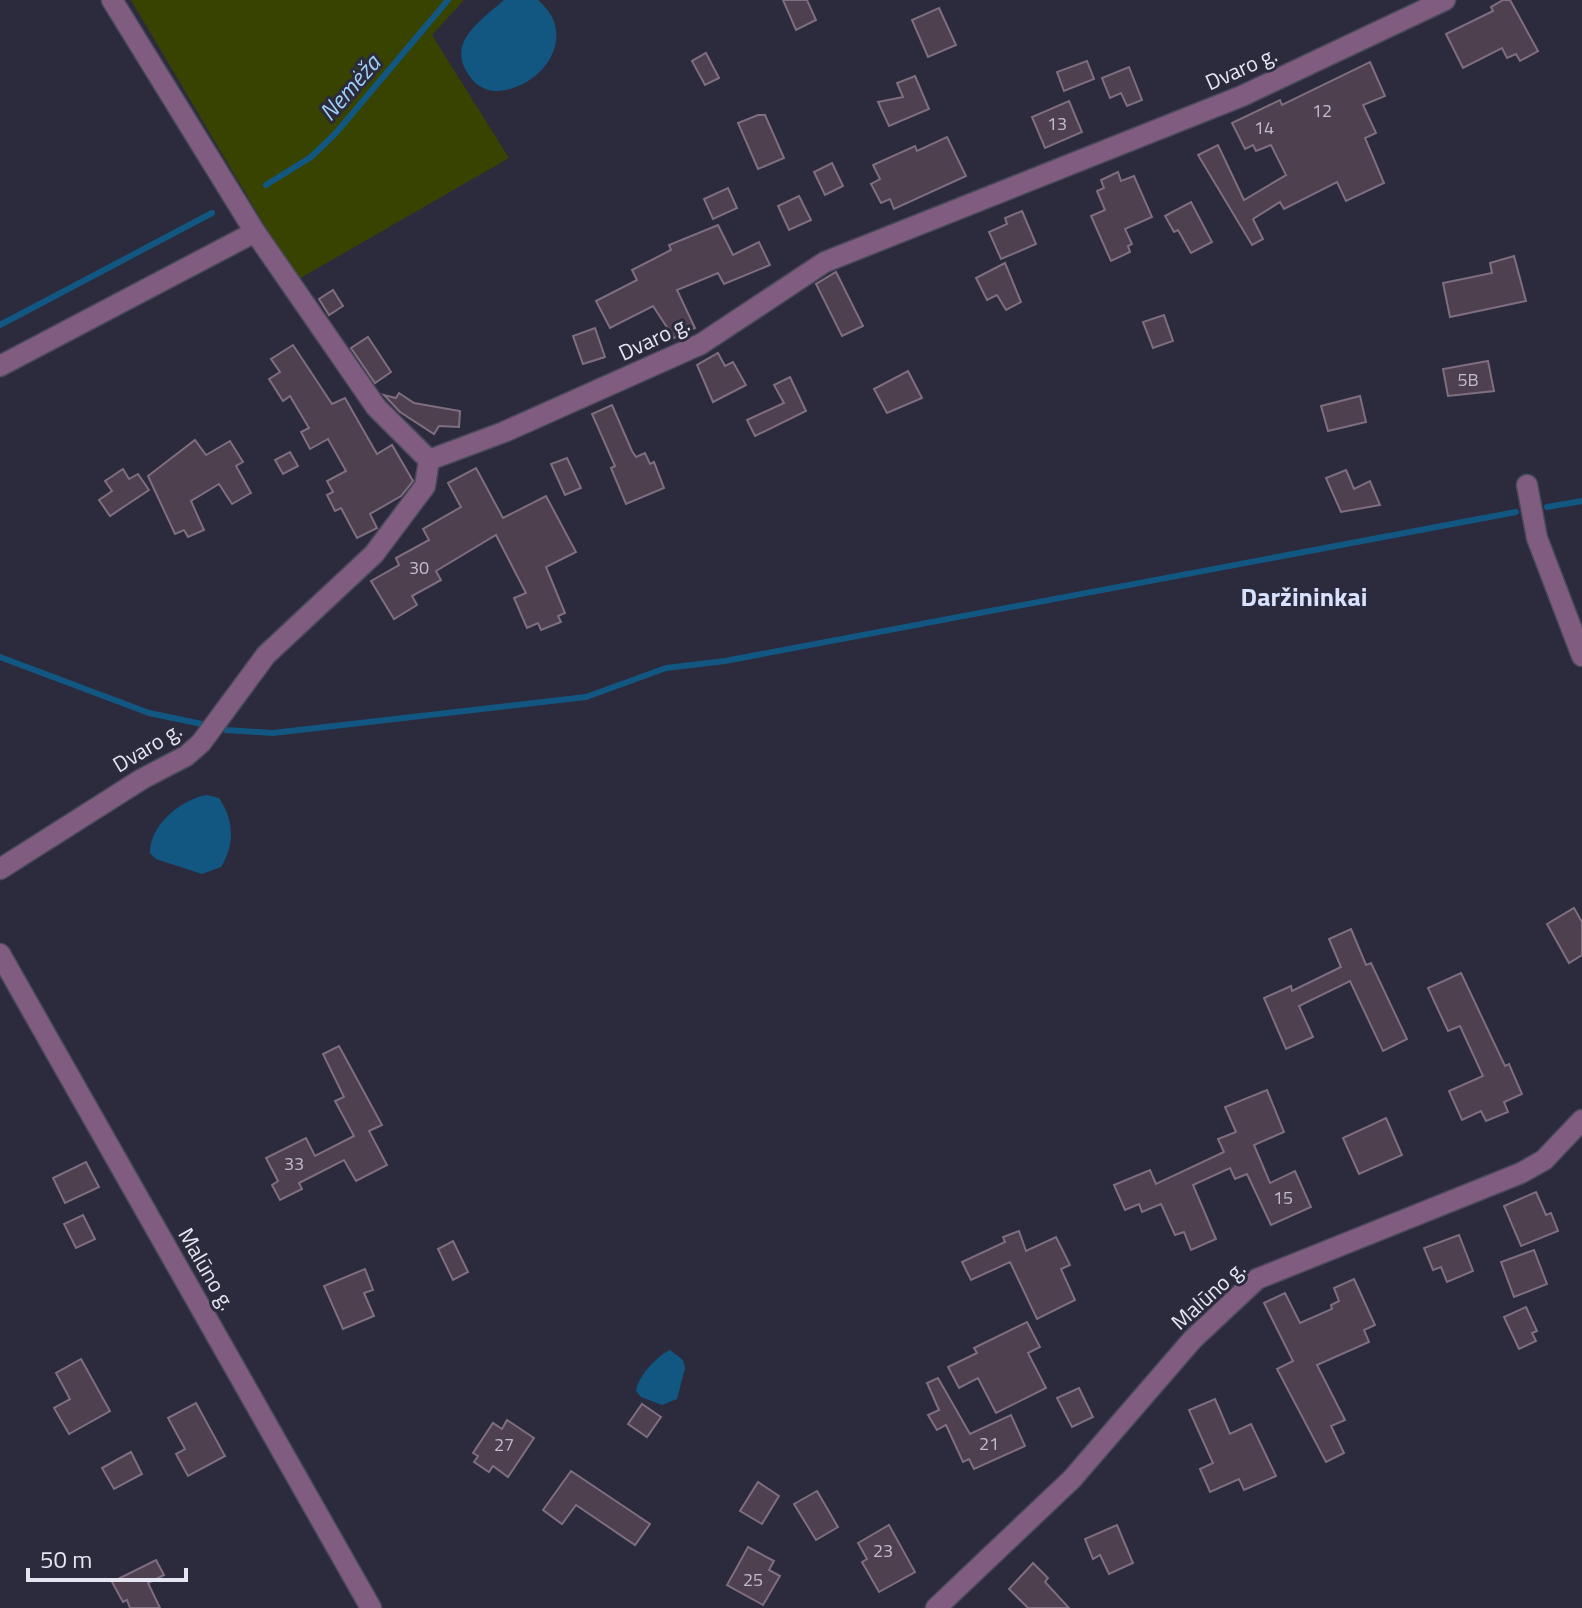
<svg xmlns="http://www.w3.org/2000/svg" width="1582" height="1608" font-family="'Titillium Web',sans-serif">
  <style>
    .green { fill: #394300 }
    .water { fill: #115781 }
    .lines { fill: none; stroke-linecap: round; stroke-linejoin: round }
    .stream { stroke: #115781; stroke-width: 6 }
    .building { fill: #4f4050; stroke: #7e6e7f; stroke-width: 2 }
    .street-casing { stroke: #49495a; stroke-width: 23 }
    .street { stroke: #805c80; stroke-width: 20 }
    .labels { text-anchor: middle; stroke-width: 6; stroke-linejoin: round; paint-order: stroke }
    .number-label { font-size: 18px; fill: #c0bcca }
    .street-label { font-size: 22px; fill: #e6e6f2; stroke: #2b2b3d }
    .water-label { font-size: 24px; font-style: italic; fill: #9dcff5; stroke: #2b2b3d }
    .quarter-label { font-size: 26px; font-weight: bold; fill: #d8e1fd; stroke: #2b2b3d }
  </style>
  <rect width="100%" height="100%" fill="#2b2b3d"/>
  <path class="green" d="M 131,0 L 464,0 L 432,35 L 509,158 L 297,280 Z"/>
  <g class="water">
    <path d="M 504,0 L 538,0 C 580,35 543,88 498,91 C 488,92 477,86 471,78 C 444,44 479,22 504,0 Z"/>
    <path d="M 207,795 L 219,798 C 234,820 235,844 221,867 L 202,874 L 156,859 L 150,853 C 149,826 181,799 207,795 Z"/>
    <path d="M 670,1350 L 683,1360 L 685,1368 L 677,1399 L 662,1405 L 641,1397 L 636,1391 C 638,1376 657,1356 670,1350 Z"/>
  </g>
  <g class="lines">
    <g class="stream">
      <path d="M 266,185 L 311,157 L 335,134 L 448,0"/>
      <path d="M 0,325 L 212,213"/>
      <path d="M 1547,507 L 1582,501"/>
      <path d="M 0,657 L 149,713 L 202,724"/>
      <path d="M 226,730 L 273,733 L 586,697 L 666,668 L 725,661 L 1516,512"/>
    </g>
  </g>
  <g class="building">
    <path d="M 783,0 L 807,0 L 816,20 L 796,30 Z"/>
    <path d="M 1503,0 L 1510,0 L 1538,51 L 1520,61 L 1516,54 L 1507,58 L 1502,48 L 1463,68 L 1446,34 L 1493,11 L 1491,7 Z"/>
    <path d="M 939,8 L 956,45 L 928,57 L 912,20 Z"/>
    <path d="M 706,53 L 719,78 L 705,85 L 692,61 Z"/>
    <path d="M 1087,61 L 1094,79 L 1064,91 L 1057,72 Z"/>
    <path d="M 1370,62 L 1385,96 L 1363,105 L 1376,133 L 1365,138 L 1384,183 L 1346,201 L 1337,182 L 1284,209 L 1280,202 L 1253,219 L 1263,239 L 1252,245 L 1198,155 L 1218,145 L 1244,200 L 1286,175 L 1271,145 L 1256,151 L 1253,145 L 1245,149 L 1232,123 L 1280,100 L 1282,105 Z"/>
    <path d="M 1129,67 L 1142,100 L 1127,106 L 1121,93 L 1110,98 L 1102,78 Z"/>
    <path d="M 915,76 L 929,109 L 889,126 L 878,102 L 903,97 L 897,83 Z"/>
    <path d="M 1069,101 L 1082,132 L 1045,148 L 1032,117 Z"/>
    <path d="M 758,115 L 765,115 L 784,158 L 758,169 L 738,123 Z"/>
    <path d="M 947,137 L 966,176 L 894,209 L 890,199 L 881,203 L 871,184 L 880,179 L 873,165 L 915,146 L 917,151 Z"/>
    <path d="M 832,163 L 843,186 L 825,195 L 814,172 Z"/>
    <path d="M 1118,172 L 1121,181 L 1134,176 L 1152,217 L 1125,229 L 1132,244 L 1128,246 L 1130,252 L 1111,261 L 1091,216 L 1105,210 L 1097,191 L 1104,188 L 1101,180 Z"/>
    <path d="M 728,188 L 737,208 L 713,219 L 704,199 Z"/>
    <path d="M 799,196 L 811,220 L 789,230 L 778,206 Z"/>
    <path d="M 1191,202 L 1212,242 L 1191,253 L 1178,230 L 1174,232 L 1165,216 Z"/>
    <path d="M 1022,211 L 1036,244 L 1001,259 L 989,232 L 1007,224 L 1005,218 Z"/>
    <path d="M 718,225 L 733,255 L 759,242 L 770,265 L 724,284 L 718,273 L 677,290 L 695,328 L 674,338 L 653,306 L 610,328 L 596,301 L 637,280 L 632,270 L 671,250 L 669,245 Z"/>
    <path d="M 1514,256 L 1526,301 L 1450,317 L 1443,283 L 1492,273 L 1490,263 Z"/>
    <path d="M 1005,263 L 1021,302 L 1006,310 L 997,295 L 987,300 L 976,278 Z"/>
    <path d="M 836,272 L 863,326 L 842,336 L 816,284 Z"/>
    <path d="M 333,290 L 343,306 L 329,315 L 319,299 Z"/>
    <path d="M 1164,315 L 1173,341 L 1153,348 L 1143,322 Z"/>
    <path d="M 595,328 L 605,357 L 583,364 L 573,336 Z"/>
    <path d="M 368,337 L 391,372 L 375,383 L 351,348 Z"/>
    <path d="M 293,345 L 332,404 L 345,398 L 377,454 L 392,445 L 413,481 L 401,496 L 370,514 L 377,528 L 357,538 L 341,508 L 335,511 L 327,495 L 333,492 L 327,481 L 346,471 L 328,439 L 310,449 L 301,432 L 309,428 L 290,396 L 283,401 L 269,379 L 280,372 L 271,359 Z"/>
    <path d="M 718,353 L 725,366 L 733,362 L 746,385 L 713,402 L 697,365 Z"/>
    <path d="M 1488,361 L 1494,391 L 1448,396 L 1443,369 Z"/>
    <path d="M 908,371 L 922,398 L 887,413 L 874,389 Z"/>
    <path d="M 790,377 L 806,411 L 755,436 L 747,420 L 784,403 L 774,385 Z"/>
    <path d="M 399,393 L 414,403 L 460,411 L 459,427 L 439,426 L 434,434 L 400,412 L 384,395 L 396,398 Z"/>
    <path d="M 1360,396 L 1366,422 L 1328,431 L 1321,406 Z"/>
    <path d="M 612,405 L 632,451 L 636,457 L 645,453 L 650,464 L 654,462 L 664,488 L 626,504 L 611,468 L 615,466 L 592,414 Z"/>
    <path d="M 195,440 L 206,455 L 230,441 L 243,462 L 236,466 L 251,493 L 232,504 L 219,484 L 191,501 L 204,530 L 188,537 L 184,530 L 175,534 L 148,476 Z"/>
    <path d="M 290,452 L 298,466 L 283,474 L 275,460 Z"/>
    <path d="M 567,458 L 581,488 L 565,495 L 551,464 Z"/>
    <path d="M 476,468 L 503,518 L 546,496 L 576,552 L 546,567 L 565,613 L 558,616 L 561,622 L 541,630 L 538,623 L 527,628 L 514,598 L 526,593 L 496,535 L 436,571 L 441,580 L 412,596 L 417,605 L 394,619 L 371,581 L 399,565 L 396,558 L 429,540 L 423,529 L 461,507 L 448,483 Z"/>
    <path d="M 123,469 L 129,479 L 138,474 L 149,490 L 110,516 L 99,500 L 112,491 L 105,481 Z"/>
    <path d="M 1346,470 L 1354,489 L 1370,481 L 1380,505 L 1341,512 L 1326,478 Z"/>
    <path d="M 1574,908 L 1582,922 L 1582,955 L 1569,963 L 1547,924 Z"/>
    <path d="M 1351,929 L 1366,965 L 1371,963 L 1407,1039 L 1383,1051 L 1350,981 L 1299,1006 L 1313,1037 L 1286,1049 L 1264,998 L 1291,986 L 1292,991 L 1341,967 L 1329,939 Z"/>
    <path d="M 1461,973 L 1505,1066 L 1509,1064 L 1522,1094 L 1504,1102 L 1508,1112 L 1486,1121 L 1481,1111 L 1462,1120 L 1449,1091 L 1483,1076 L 1460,1026 L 1448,1031 L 1428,988 Z"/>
    <path d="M 339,1046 L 382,1125 L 369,1131 L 387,1165 L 356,1181 L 344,1160 L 299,1183 L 302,1189 L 280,1200 L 272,1185 L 278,1181 L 266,1158 L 306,1138 L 315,1156 L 354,1136 L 335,1101 L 344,1097 L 323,1054 Z"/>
    <path d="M 1267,1090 L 1284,1132 L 1254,1145 L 1270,1183 L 1295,1171 L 1311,1207 L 1271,1225 L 1247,1174 L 1235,1179 L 1230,1168 L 1193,1185 L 1216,1239 L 1191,1250 L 1184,1232 L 1175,1235 L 1161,1204 L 1142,1212 L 1139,1204 L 1125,1210 L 1114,1185 L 1150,1170 L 1156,1184 L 1224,1152 L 1218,1139 L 1236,1132 L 1225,1107 Z"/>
    <path d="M 1386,1118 L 1402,1155 L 1359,1174 L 1343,1138 Z"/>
    <path d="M 86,1162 L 99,1187 L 65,1203 L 53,1178 Z"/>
    <path d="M 1536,1192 L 1546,1215 L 1551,1213 L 1558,1231 L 1521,1246 L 1504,1206 Z"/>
    <path d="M 83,1215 L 95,1239 L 76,1248 L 64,1224 Z"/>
    <path d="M 1019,1231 L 1026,1251 L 1056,1237 L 1070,1265 L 1061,1269 L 1075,1300 L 1037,1319 L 1010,1262 L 971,1280 L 962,1262 L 1005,1242 L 1003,1237 Z"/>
    <path d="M 1459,1235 L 1473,1271 L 1447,1282 L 1441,1267 L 1433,1270 L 1424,1248 Z"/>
    <path d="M 453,1241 L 468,1272 L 453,1280 L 438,1249 Z"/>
    <path d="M 1534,1250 L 1547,1284 L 1514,1297 L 1501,1262 Z"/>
    <path d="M 365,1269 L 373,1290 L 364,1293 L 374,1316 L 343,1329 L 324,1286 Z"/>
    <path d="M 1354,1279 L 1375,1325 L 1364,1330 L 1369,1342 L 1317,1365 L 1345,1420 L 1331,1426 L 1344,1453 L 1326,1462 L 1277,1369 L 1293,1361 L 1264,1303 L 1285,1293 L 1300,1323 L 1332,1309 L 1331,1305 L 1339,1301 L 1334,1288 Z"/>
    <path d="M 1526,1307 L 1537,1331 L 1532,1333 L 1536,1341 L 1519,1349 L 1504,1317 Z"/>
    <path d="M 1027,1322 L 1040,1347 L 1028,1353 L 1046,1388 L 996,1413 L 978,1378 L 959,1388 L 948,1367 L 977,1353 L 974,1348 Z"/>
    <path d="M 81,1359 L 110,1411 L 69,1434 L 54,1408 L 70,1399 L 56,1373 Z"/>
    <path d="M 938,1378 L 970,1434 L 1011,1415 L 1025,1446 L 974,1469 L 969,1459 L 963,1462 L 946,1425 L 937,1430 L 928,1415 L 939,1410 L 927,1383 Z"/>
    <path d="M 1079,1388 L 1093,1417 L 1072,1427 L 1057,1398 Z"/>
    <path d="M 1215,1399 L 1230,1434 L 1251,1424 L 1276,1476 L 1244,1490 L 1239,1479 L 1210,1492 L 1200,1469 L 1213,1463 L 1189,1410 Z"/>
    <path d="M 196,1403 L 225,1456 L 188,1476 L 176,1454 L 185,1449 L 168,1418 Z"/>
    <path d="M 642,1404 L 661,1417 L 647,1437 L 628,1424 Z"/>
    <path d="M 507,1420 L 534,1438 L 508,1477 L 493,1466 L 489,1472 L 474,1462 L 478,1456 L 473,1453 L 493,1423 L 502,1429 Z"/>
    <path d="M 131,1452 L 142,1474 L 114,1489 L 102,1468 Z"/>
    <path d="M 571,1471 L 650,1524 L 635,1545 L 576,1505 L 562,1524 L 543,1510 Z"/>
    <path d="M 758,1482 L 779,1496 L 762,1524 L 740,1511 Z"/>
    <path d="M 817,1491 L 838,1527 L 816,1540 L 794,1504 Z"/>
    <path d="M 889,1525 L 915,1572 L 879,1592 L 862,1562 L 867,1559 L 858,1543 Z"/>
    <path d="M 1117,1525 L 1133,1563 L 1109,1574 L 1100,1555 L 1093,1559 L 1085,1539 Z"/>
    <path d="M 748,1547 L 774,1561 L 769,1570 L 780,1576 L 763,1605 L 727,1585 Z"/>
    <path d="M 156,1560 L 164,1575 L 148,1583 L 160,1608 L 130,1608 L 127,1600 L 123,1602 L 112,1582 Z"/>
    <path d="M 1033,1563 L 1048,1578 L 1045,1582 L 1069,1608 L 1028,1608 L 1009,1589 Z"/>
  </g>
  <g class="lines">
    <defs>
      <g id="street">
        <path d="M 112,0 L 255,232 L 376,407 L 429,460"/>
        <path d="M 0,366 L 255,232"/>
        <path d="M 429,460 L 504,432 L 701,344 L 825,262 L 1242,96 L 1445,0"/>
        <path d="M 1527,485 L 1537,538 L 1582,656"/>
        <path d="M 0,869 L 142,779 L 186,756 L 201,743 L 266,655 L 374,554 L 425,486 L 429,460"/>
        <path d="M 0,954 L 371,1608"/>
        <path d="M 936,1608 L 1072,1479 L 1193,1339 L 1257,1279 L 1521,1173 L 1544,1160 L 1582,1120"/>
      </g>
    </defs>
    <use href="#street" class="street-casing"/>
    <use href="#street" class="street"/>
  </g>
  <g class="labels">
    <g class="number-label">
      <text x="1322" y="117">12</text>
      <text x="1057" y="130">13</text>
      <text x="1264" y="134">14</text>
      <text x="1468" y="386">5B</text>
      <text x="419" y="574">30</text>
      <text x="294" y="1170">33</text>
      <text x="1283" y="1204">15</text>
      <text x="989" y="1450">21</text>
      <text x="504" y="1451">27</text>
      <text x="883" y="1557">23</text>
      <text x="753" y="1586">25</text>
    </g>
    <g class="street-label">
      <text transform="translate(1241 68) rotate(-24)" y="8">Dvaro g.</text>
      <text transform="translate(654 338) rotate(-25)" y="8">Dvaro g.</text>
      <text transform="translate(147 747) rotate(-31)" y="8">Dvaro g.</text>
      <text transform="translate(207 1269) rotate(60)" y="8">Malūno g.</text>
      <text transform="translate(1208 1295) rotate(-42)" y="8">Malūno g.</text>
    </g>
    <g class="water-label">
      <text transform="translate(350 88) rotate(-49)" y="8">Nemėža</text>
    </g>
    <g class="quarter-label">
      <text x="1304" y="606">Daržininkai</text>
    </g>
  </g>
  <path d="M28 1568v12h158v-12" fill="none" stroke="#e6e6f2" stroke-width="4"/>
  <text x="40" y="1568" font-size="24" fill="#e6e6f2" stroke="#2b2b3d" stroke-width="6" paint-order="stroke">50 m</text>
</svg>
